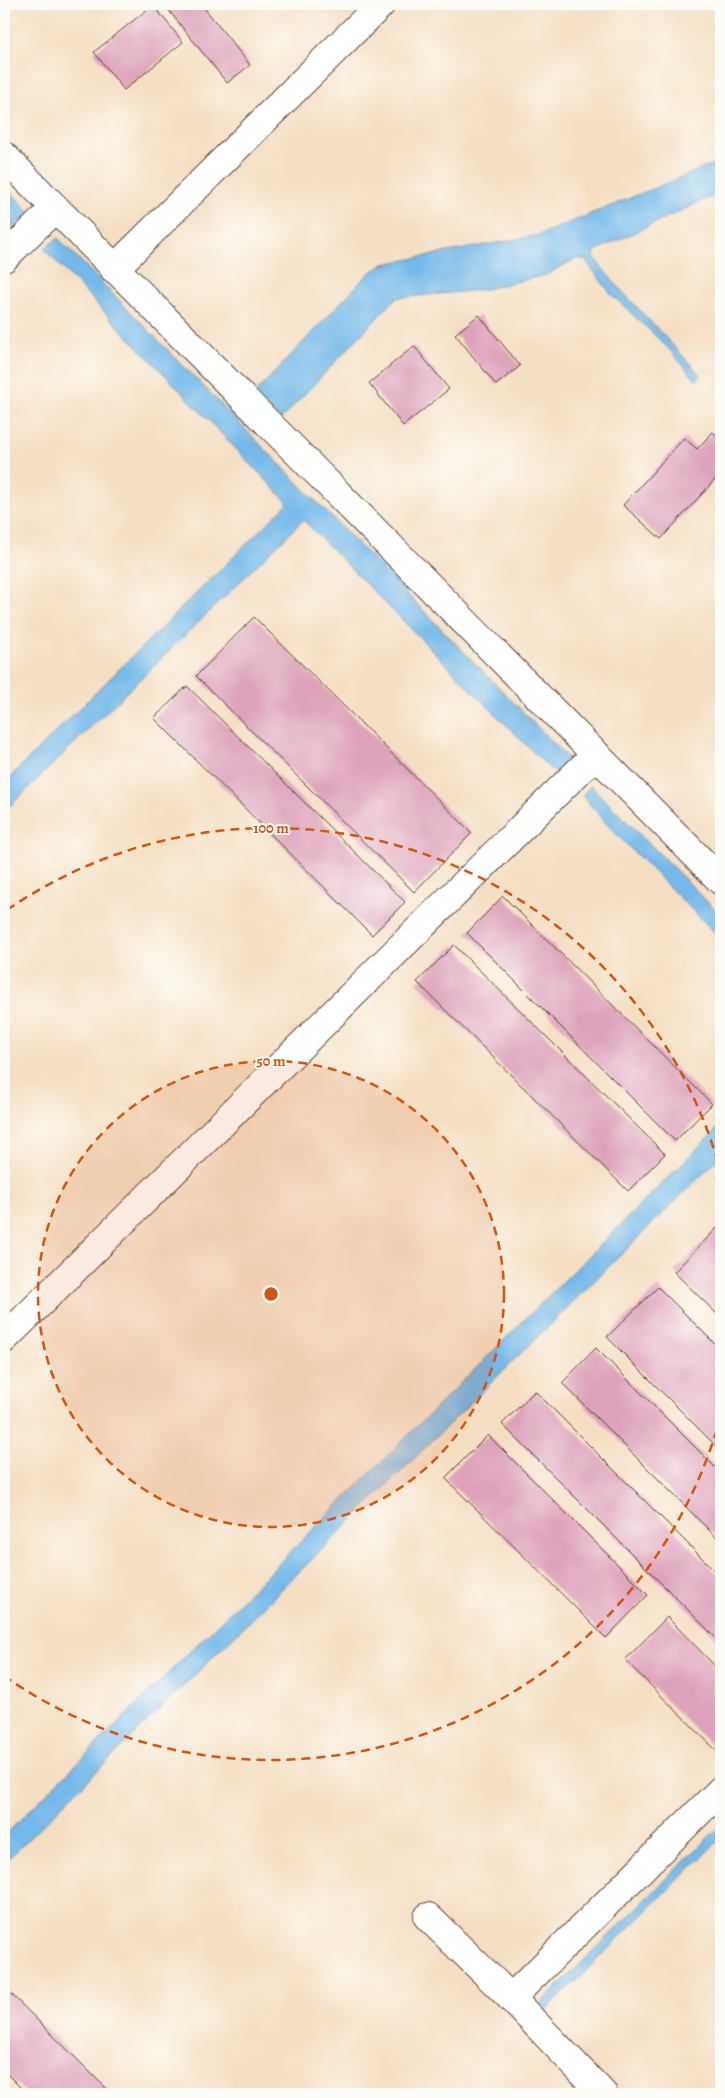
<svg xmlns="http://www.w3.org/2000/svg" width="725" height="2098" font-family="Alegreya,serif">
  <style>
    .water { fill: #72b8e9; stroke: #567184 }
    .building { fill: #dea3bb }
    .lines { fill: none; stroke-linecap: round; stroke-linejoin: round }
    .minor-casing { stroke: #574537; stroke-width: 30 }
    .minor { stroke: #fff; stroke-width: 28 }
    .ring { fill: none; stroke: #d7540e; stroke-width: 2.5; stroke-dasharray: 9 6 }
    .centre { fill: #d7540e; stroke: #fdfcf7; stroke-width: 2.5 }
    .ring-label { font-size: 15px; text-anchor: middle; font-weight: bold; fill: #d7540e; stroke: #fdfcf7; stroke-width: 4; stroke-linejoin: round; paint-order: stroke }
  </style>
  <rect width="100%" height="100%" fill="#fdfcf7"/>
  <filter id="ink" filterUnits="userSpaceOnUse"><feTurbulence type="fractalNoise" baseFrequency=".02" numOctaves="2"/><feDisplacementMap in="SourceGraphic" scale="10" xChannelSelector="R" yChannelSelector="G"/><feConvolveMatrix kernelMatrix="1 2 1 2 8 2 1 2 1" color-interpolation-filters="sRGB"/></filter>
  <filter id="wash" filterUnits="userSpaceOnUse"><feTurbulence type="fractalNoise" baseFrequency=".0096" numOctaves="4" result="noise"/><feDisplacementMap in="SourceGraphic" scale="20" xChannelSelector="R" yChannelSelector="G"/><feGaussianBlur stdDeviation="1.12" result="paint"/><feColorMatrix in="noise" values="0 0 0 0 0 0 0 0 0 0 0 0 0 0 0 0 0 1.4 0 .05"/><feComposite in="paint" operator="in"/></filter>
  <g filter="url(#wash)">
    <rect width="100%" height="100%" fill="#f4dfc3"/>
    <g class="water">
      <path d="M 721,161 L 721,192 L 595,251 L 594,258 C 627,300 666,336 701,376 L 696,380 L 667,347 L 611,294 L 585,260 L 577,258 L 546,275 L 481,290 L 396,298 L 280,420 L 254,394 L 369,273 L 384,264 L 539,235 Z"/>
      <path d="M 4,185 L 31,213 L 13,227 L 4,217 Z"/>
      <path d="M 58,238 L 571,761 L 554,773 L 303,520 L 4,812 L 4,783 L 288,503 L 44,249 Z"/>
      <path d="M 591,786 L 721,915 L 721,939 L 612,830 L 582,795 Z"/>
      <path d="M 721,1125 L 721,1156 L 4,1863 L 4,1836 Z"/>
      <path d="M 721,1825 L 721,1838 L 543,2013 L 537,2007 Z"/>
    </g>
    <g id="blocks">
      <g class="building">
        <path d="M 170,4 L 201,4 L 250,65 L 227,83 L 166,7 Z"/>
        <path d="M 153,5 L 183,42 L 124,90 L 94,52 Z"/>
        <path d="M 479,315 L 520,366 L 496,385 L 455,334 Z"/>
        <path d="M 414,346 L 449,389 L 403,426 L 369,383 Z"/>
        <path d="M 713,432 L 721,440 L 721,473 L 661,539 L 623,505 L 684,438 L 697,449 Z"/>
        <path d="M 254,617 L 472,833 L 414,892 L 196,676 Z"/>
        <path d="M 187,686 L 405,902 L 372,935 L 154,718 Z"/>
        <path d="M 503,896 L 712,1104 L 675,1141 L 467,933 Z"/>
        <path d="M 454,945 L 665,1154 L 628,1191 L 417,982 Z"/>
        <path d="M 721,1224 L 721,1318 L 674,1272 Z"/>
        <path d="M 658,1287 L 721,1350 L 721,1451 L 607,1337 Z"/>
        <path d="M 596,1348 L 721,1473 L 721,1542 L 562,1383 Z"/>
        <path d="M 535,1391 L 721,1577 L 721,1643 L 502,1424 Z"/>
        <path d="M 488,1435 L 648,1595 L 606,1638 L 445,1478 Z"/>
        <path d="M 667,1617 L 721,1672 L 721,1749 L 718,1752 L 625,1660 Z"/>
        <path d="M 4,1987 L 112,2094 L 27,2094 L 4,2071 Z"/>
      </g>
    </g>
  </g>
  <g filter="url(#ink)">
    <use href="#blocks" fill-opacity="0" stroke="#574537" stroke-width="1"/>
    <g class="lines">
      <defs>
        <g id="minor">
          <path d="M 4,156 L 721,881"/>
          <path d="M 4,258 L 54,209"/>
          <path d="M 114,269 L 381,4"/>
          <path d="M 4,1339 L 596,754"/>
          <path d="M 428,1917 L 511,1998"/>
          <path d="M 603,2094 L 511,1998 L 721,1790"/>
        </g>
      </defs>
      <use href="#minor" class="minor-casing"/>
      <use href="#minor" class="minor"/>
    </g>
  </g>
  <circle cx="271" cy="1294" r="233" fill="#d7540e" fill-opacity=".12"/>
  <g class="ring">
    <circle cx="271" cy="1294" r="233"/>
    <path d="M721 1415A466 466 0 0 1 7 1678M7 910A466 466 0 0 1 721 1173"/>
  </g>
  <circle cx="271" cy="1294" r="8" class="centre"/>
  <g class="ring-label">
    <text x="271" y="833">100 m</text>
    <text x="271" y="1066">50 m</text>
  </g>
  <rect width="725" height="2098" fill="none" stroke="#fdfcf7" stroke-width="20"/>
</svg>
